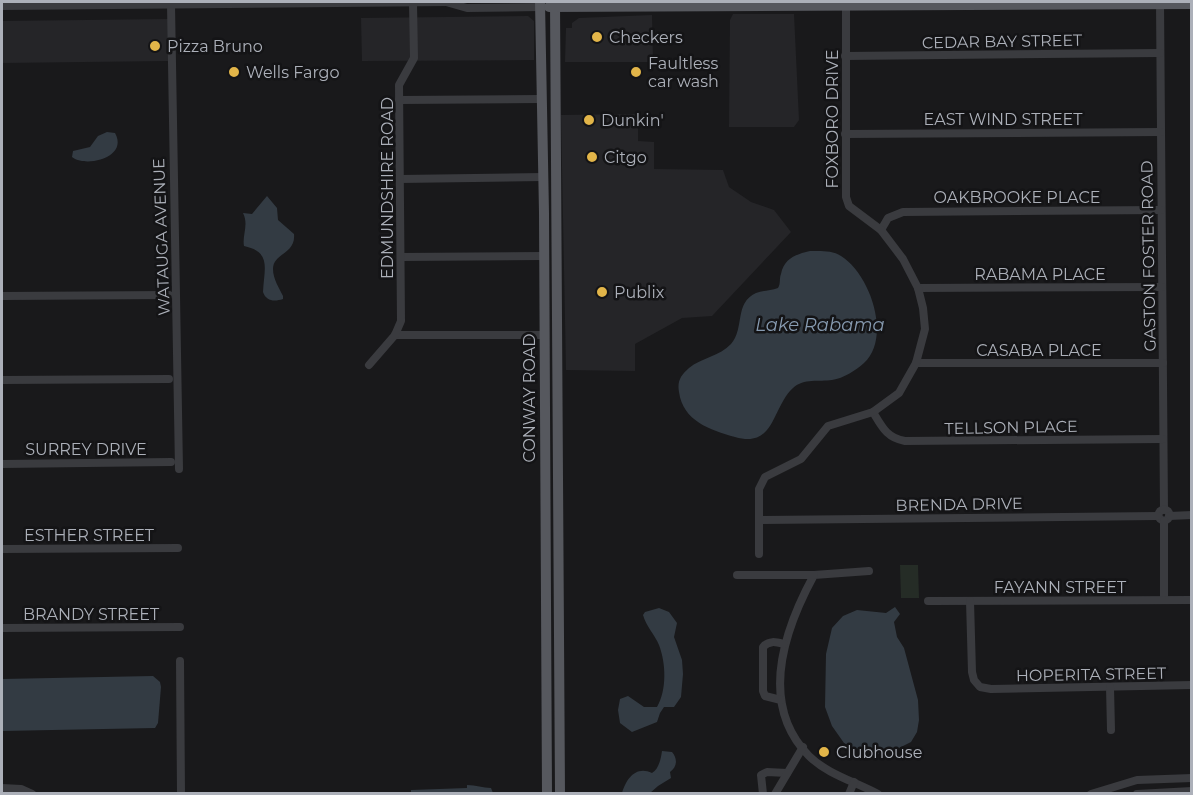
<svg xmlns="http://www.w3.org/2000/svg" width="1193" height="795" font-family="Montserrat,sans-serif">
  <style>
    .built { fill: #252528 }
    .green { fill: #252c26 }
    .water { fill: #333b43 }
    .lines { fill: none; stroke-linecap: round; stroke-linejoin: round }
    .minor { stroke: #3a3b3f; stroke-width: 8 }
    .major { stroke: #56585e; stroke-width: 10 }
    .poi-dot { fill: #e2b549; stroke: #141416; stroke-width: 2 }
    .labels { text-anchor: middle; stroke-width: 5; stroke-linejoin: round; paint-order: stroke }
    .poi-label { font-size: 16px; fill: #acb0b9; stroke: #141416; text-anchor: start }
    .street-label { font-size: 16px; fill: #acb0b9; stroke: #141416 }
    .water-label { font-size: 18px; font-style: italic; fill: #879bb1; stroke: #141416 }
  </style>
  <rect width="100%" height="100%" fill="#19191b"/>
  <g class="built">
    <path d="M 733,14 L 794,14 L 799,120 L 794,127 L 729,127 L 730,20 Z"/>
    <path d="M 652,15 L 653,62 L 565,62 L 566,28 L 572,28 L 572,23 L 579,18 Z"/>
    <path d="M 528,16 L 534,21 L 534,60 L 362,61 L 361,18 Z"/>
    <path d="M 168,19 L 168,61 L 2,63 L 2,21 Z"/>
    <path d="M 638,114 L 638,141 L 654,142 L 654,169 L 723,170 L 729,187 L 751,202 L 774,210 L 791,232 L 712,316 L 682,318 L 635,344 L 635,371 L 566,370 L 561,115 Z"/>
  </g>
  <path class="green" d="M 900,565 L 918,565 L 919,598 L 901,598 Z"/>
  <g class="water">
    <path d="M 107,132 L 115,133 C 129,158 85,168 72,157 L 73,151 L 90,147 L 98,136 Z"/>
    <path d="M 267,196 L 277,208 L 278,220 L 294,234 C 296,254 273,253 273,269 C 273,279 279,288 283,296 L 283,299 C 274,302 266,301 263,292 C 264,269 272,252 244,246 C 242,235 249,225 243,213 L 252,214 Z"/>
    <path d="M 810,251 C 820,251 832,250 841,256 C 870,274 892,337 864,363 C 855,371 844,378 832,380 C 819,382 804,378 793,388 C 772,407 775,449 735,437 C 710,430 683,421 679,392 C 677,381 681,375 689,368 C 701,358 720,356 731,344 C 745,328 734,303 756,293 C 764,290 771,291 778,288 C 781,283 779,279 781,274 C 784,258 797,254 810,251 Z"/>
    <path d="M 895,607 L 900,614 L 894,622 L 897,637 L 904,648 L 918,700 L 919,720 L 917,732 L 911,742 L 895,750 L 878,754 L 854,748 L 844,743 L 832,726 L 825,707 L 826,654 L 832,628 L 843,616 L 857,610 L 886,613 Z"/>
    <path d="M 659,608 L 669,612 L 677,623 L 674,637 L 682,660 L 683,674 L 681,697 L 674,707 L 664,707 L 660,713 L 657,722 L 632,732 L 620,723 L 618,710 L 620,699 L 628,696 L 644,707 L 657,707 C 667,690 666,663 659,645 C 655,635 646,626 643,615 L 645,612 Z"/>
    <path d="M 153,676 L 160,682 L 161,687 L 158,723 L 155,728 L 2,731 L 2,679 Z"/>
    <path d="M 662,751 L 672,752 C 678,759 677,767 670,772 L 671,778 L 658,786 L 650,793 L 622,793 C 626,779 636,765 652,773 C 659,769 661,758 662,751 Z"/>
    <path d="M 467,785 C 476,785 483,788 491,788 L 493,793 L 411,793 L 411,790 L 467,788 Z"/>
  </g>
  <g class="lines">
    <g class="minor">
      <path d="M 446,2 L 467,8 L 540,7"/>
      <path d="M 1160,2 L 1164,510"/>
      <path d="M 171,5 C 173,160 177,314 179,469"/>
      <path d="M 2,6 L 448,2"/>
      <path d="M 845,56 L 1160,53"/>
      <path d="M 399,100 L 541,99"/>
      <path d="M 845,134 L 1161,132"/>
      <path d="M 400,179 L 543,177"/>
      <path d="M 881,230 L 888,218 L 903,212 L 1161,210"/>
      <path d="M 401,257 L 543,256"/>
      <path d="M 918,288 L 1162,287"/>
      <path d="M 2,296 L 169,295"/>
      <path d="M 395,335 L 544,335"/>
      <path d="M 916,363 L 1163,363"/>
      <path d="M 369,365 L 395,335 L 401,321 L 399,85 L 414,58 L 413,3"/>
      <path d="M 2,380 L 169,379"/>
      <path d="M 873,412 C 882,427 887,438 905,441 L 1163,439"/>
      <path d="M 2,464 L 171,462"/>
      <circle cx="1164" cy="515" r="5.5"/>
      <path d="M 1169,516 L 1192,515"/>
      <path d="M 759,520 L 1158,516"/>
      <path d="M 2,549 L 178,548"/>
      <path d="M 759,554 L 759,489 L 765,477 L 801,459 L 828,426 L 873,412 L 899,393 L 916,363 L 925,329 L 923,308 L 918,288 L 903,259 L 881,230 L 849,206 L 846,197 L 846,3"/>
      <path d="M 869,571 L 814,575 C 784,630 758,704 809,756 C 827,774 856,782 878,794"/>
      <path d="M 737,575 L 814,575"/>
      <path d="M 1164,600 L 1164,521"/>
      <path d="M 928,601 L 1192,600"/>
      <path d="M 970,601 L 972,672 L 974,680 L 980,687 L 991,689 L 1192,685"/>
      <path d="M 2,628 L 180,627"/>
      <path d="M 180,661 L 181,794"/>
      <path d="M 1110,687 L 1111,730"/>
      <path d="M 781,700 L 765,696 L 763,691 L 763,647 C 769,640 776,642 784,644"/>
      <path d="M 2,788 L 21,789 L 32,794"/>
      <path d="M 763,794 L 761,775 L 767,772 L 787,773"/>
      <path d="M 775,794 L 803,747"/>
      <path d="M 849,794 L 854,782"/>
      <path d="M 1091,794 L 1137,780 L 1192,778"/>
      <path d="M 1137,794 L 1192,791"/>
    </g>
    <g class="major">
      <path d="M 540,2 L 544,213 L 547,794"/>
      <path d="M 555,2 L 560,794"/>
      <path d="M 549,7 L 1192,4"/>
    </g>
  </g>
  <g class="poi-dot">
    <circle cx="597" cy="37" r="6"/>
    <circle cx="155" cy="46" r="6"/>
    <circle cx="234" cy="72" r="6"/>
    <circle cx="636" cy="72" r="6"/>
    <circle cx="589" cy="120" r="6"/>
    <circle cx="592" cy="157" r="6"/>
    <circle cx="602" cy="292" r="6"/>
    <circle cx="824" cy="752" r="6"/>
  </g>
  <g class="labels">
    <g class="poi-label">
      <text x="609" y="43">Checkers</text>
      <text x="167" y="52">Pizza Bruno</text>
      <text x="648" y="69">Faultless<tspan x="648" dy="18">car wash</tspan></text>
      <text x="246" y="78">Wells Fargo</text>
      <text x="601" y="126">Dunkin'</text>
      <text x="604" y="163">Citgo</text>
      <text x="614" y="298">Publix</text>
      <text x="836" y="758">Clubhouse</text>
    </g>
    <g class="street-label">
      <text transform="translate(1002 41) rotate(-1)" y="6">CEDAR BAY STREET</text>
      <text transform="translate(832 119) rotate(-90)" y="6">FOXBORO DRIVE</text>
      <text x="1003" y="125">EAST WIND STREET</text>
      <text transform="translate(387 188) rotate(-90)" y="6">EDMUNDSHIRE ROAD</text>
      <text x="1017" y="203">OAKBROOKE PLACE</text>
      <text transform="translate(161 237) rotate(-92)" y="6">WATAUGA AVENUE</text>
      <text transform="translate(1148 256) rotate(-91)" y="6">GASTON FOSTER ROAD</text>
      <text x="1040" y="280">RABAMA PLACE</text>
      <text x="1039" y="356">CASABA PLACE</text>
      <text transform="translate(529 398) rotate(-90)" y="6">CONWAY ROAD</text>
      <text transform="translate(1011 427) rotate(-1)" y="6">TELLSON PLACE</text>
      <text x="86" y="455">SURREY DRIVE</text>
      <text transform="translate(959 504) rotate(-1)" y="6">BRENDA DRIVE</text>
      <text x="89" y="541">ESTHER STREET</text>
      <text x="1060" y="593">FAYANN STREET</text>
      <text x="91" y="620">BRANDY STREET</text>
      <text transform="translate(1091 674) rotate(-1)" y="6">HOPERITA STREET</text>
    </g>
    <g class="water-label">
      <text x="820" y="331">Lake Rabama</text>
    </g>
  </g>
  <rect width="1193" height="795" fill="none" stroke="#acb0b9" stroke-width="6"/>
</svg>
